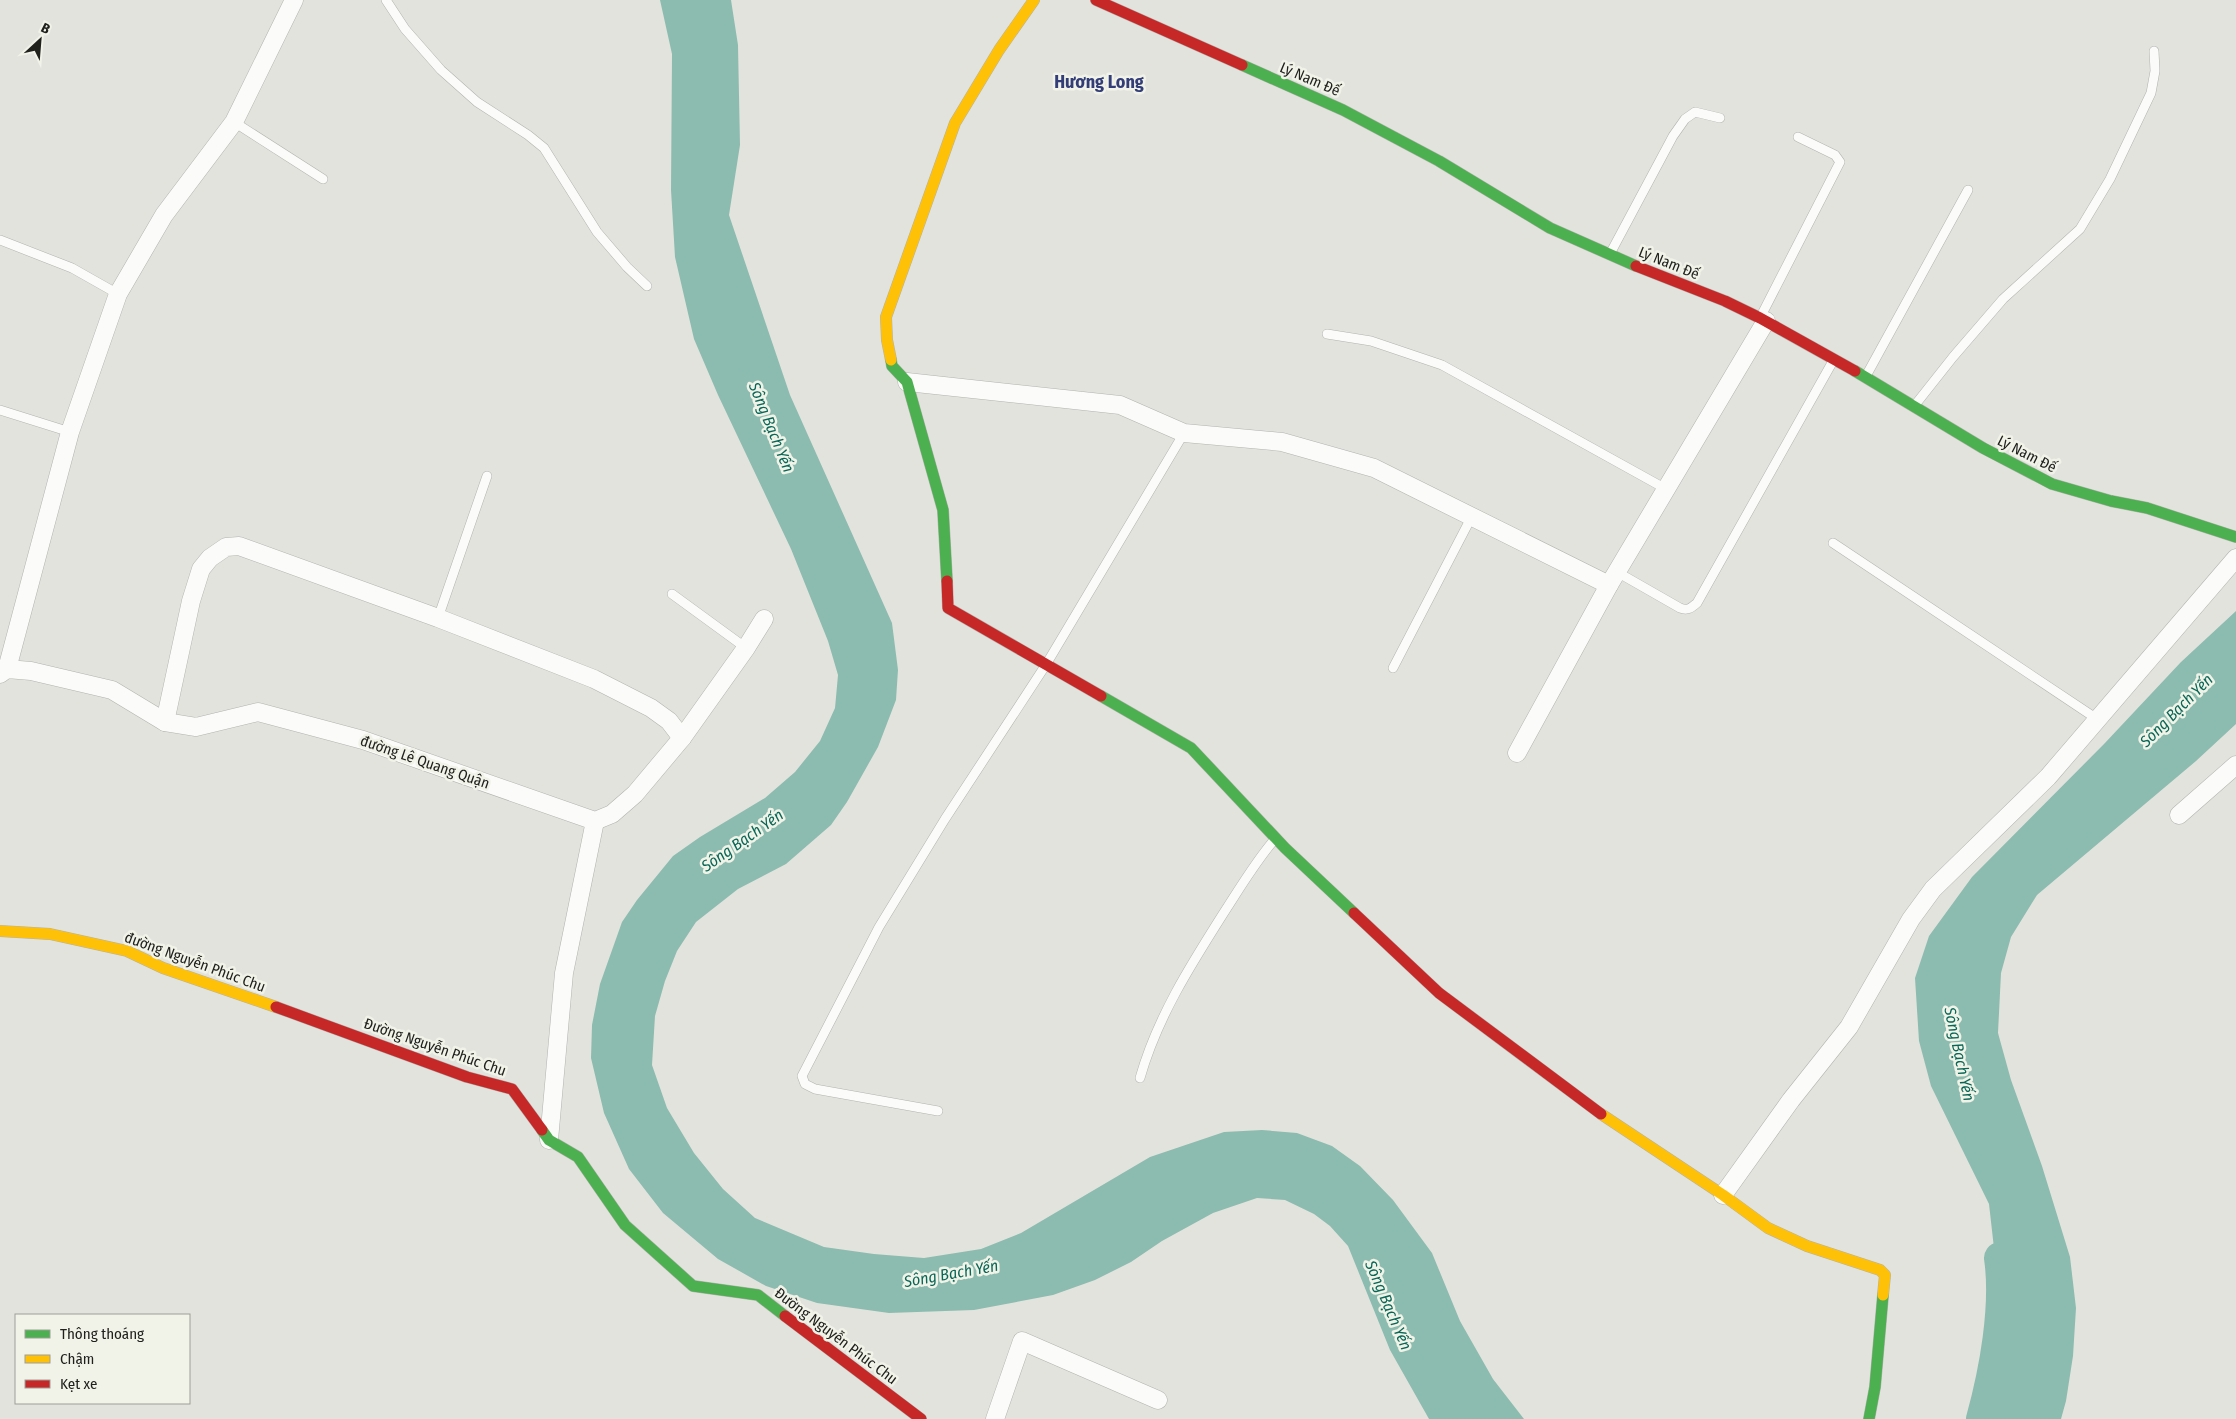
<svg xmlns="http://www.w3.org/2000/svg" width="2236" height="1419" font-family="'Fira Sans Condensed',sans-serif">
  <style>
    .water { fill: #8cbcb0 }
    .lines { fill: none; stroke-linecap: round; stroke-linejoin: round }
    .river { stroke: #8cbcb0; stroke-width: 32 }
    .lane-casing { stroke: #b2b2ae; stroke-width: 10 }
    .street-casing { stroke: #b2b2ae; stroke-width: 19 }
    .fast-casing { stroke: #b2b2ae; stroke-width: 12 }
    .slow-casing { stroke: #b2b2ae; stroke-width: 12 }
    .jam-casing { stroke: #b2b2ae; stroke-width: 12 }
    .lane { stroke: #fbfbfa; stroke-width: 9 }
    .street { stroke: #fbfbfa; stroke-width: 18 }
    .fast { stroke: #4caf50; stroke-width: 11 }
    .slow { stroke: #ffc107; stroke-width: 11 }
    .jam { stroke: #c62828; stroke-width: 11 }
    .labels { text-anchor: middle; stroke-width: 5; stroke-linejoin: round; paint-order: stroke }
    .street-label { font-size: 15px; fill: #20211d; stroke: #f1f3e8 }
    .water-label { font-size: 16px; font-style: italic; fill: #066757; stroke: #f1f3e8 }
    .quarter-label { font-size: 18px; font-weight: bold; fill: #333e79; stroke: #f1f3e8 }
  </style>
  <rect width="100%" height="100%" fill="#e3e3de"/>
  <g class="water">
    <path d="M 660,0 L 731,0 L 738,45 L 740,145 L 729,215 L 790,395 L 892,623 L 898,670 L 896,700 L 878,747 L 847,802 L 831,825 L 786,864 L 738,889 L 696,922 L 677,951 L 665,981 L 655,1016 L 652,1065 L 667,1108 L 694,1153 L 723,1189 L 755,1218 L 824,1247 L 874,1254 L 924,1258 L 981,1249 L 1021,1233 L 1150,1157 L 1224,1132 L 1262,1130 L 1297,1133 L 1332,1146 L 1360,1166 L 1393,1200 L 1432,1253 L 1460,1321 L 1493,1379 L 1524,1419 L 1429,1419 L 1390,1350 L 1348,1246 L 1330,1226 L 1314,1214 L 1285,1200 L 1257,1198 L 1213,1213 L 1162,1241 L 1131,1262 L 1095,1280 L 1053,1295 L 974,1310 L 889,1313 L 817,1303 L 766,1286 L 718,1259 L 663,1213 L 629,1169 L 604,1113 L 591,1058 L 592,1025 L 600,984 L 622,922 L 637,900 L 673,856 L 700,837 L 765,798 L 795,772 L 820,741 L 835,708 L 838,675 L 828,641 L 791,549 L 718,395 L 694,339 L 675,257 L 671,190 L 672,54 Z"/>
    <path d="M 2236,611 L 2236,724 L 2196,761 L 2037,895 L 2011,937 L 2001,973 L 1998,1033 L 2011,1080 L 2042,1166 L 2070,1257 L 2076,1308 L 2073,1356 L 2066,1401 L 2061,1419 L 1988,1419 L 1995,1396 L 2003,1328 L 1989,1204 L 1931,1086 L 1919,1041 L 1915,978 L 1929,936 L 1972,877 L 2104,744 L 2181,662 Z"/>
  </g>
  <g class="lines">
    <path class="river" d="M 1982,1419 C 1995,1372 2007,1307 2000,1258"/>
    <defs>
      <g id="lane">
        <path d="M 386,0 L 405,29 L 441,70 L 477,102 L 528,135 L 544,148 L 597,232 L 627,267 L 647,286"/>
        <path d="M 234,122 L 323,179"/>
        <path d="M 0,240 L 72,268 L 118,294"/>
        <path d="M 1611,252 L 1673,136 L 1685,119 L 1695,112 L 1720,118"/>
        <path d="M 1761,316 L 1840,162 L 1835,155 L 1798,137"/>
        <path d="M 1327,334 L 1371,341 L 1442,365 L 1666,489"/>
        <path d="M 1866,376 L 1968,190"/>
        <path d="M 1915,405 L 1953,357 L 2003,299 L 2080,229 L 2110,179 L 2151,93 L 2155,71 L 2154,51"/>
        <path d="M 0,410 L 70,432"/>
        <path d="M 1833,543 L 2097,719"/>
        <path d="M 1617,572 L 1680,608 C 1688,611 1691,608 1697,603 L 1833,361"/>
        <path d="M 672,594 L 746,648"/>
        <path d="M 438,618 L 487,476"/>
        <path d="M 1393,668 L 1472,516"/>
        <path d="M 1140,1078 C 1157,1018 1190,966 1223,914 C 1240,888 1255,862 1275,839"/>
        <path d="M 938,1111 L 815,1089 L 805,1084 L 802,1076 L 879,927 L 945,819 L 1047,663 L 1184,433"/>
      </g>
      <g id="street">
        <path d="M 907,382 L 1120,405 L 1184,433 L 1282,442 L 1374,468 L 1609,585"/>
        <path d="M 7,669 L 70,432 L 118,294 L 164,215 L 234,122 L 294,0"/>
        <path d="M 0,674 L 7,669 L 31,671 L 112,690 L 165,722 L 196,727 L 258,712 L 363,740 L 595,821 L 612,814 L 635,794 L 682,738 L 746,648 L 764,619"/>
        <path d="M 165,722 L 191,601 L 201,569 L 210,558 L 226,547 L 239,546 L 438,618 L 594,679 L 651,708 L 669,721 L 682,738"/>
        <path d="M 1517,753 L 1609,585 L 1766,321"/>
        <path d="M 2179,815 L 2236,765"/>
        <path d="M 549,1140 L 564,973 L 595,821"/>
        <path d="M 1723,1195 L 1791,1100 L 1849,1027 L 1911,919 L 1933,889 L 2048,777 L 2236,558"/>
        <path d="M 995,1419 L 1022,1341 L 1158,1400"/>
      </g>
      <g id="fast">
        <path d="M 1242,65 L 1343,110 L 1439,161 L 1550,228 L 1636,266"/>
        <path d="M 891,360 L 892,366 L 907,382 L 943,510 L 947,581"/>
        <path d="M 1855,371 L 1983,448 L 2052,484 L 2111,501 L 2147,508 L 2236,537"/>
        <path d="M 1101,696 L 1191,748 L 1285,848 L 1354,913"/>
        <path d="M 542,1130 L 549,1140 L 578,1157 L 625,1225 L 693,1286 L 758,1295 L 785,1316"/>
        <path d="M 1869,1419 L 1875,1387 L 1883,1295"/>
      </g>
      <g id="slow">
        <path d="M 891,360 L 887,340 L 886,317 L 955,123 L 999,50 L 1034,0"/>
        <path d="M 0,931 L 50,934 L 127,951 L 163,968 L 276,1007"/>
        <path d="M 1601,1114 L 1723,1195 L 1768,1228 L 1807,1246 L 1880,1270 L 1885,1275 L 1883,1295"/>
      </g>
      <g id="jam">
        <path d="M 1096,0 L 1242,65"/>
        <path d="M 1636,266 L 1725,301 L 1760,318 L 1855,371"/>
        <path d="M 947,581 L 948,608 L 1101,696"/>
        <path d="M 1354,913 L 1439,993 L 1601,1114"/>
        <path d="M 276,1007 L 467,1077 L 512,1089 L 542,1130"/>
        <path d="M 785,1316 L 921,1419"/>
      </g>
    </defs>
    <use href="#lane" class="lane-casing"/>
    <use href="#street" class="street-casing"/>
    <use href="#fast" class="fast-casing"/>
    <use href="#slow" class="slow-casing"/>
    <use href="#jam" class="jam-casing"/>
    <use href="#lane" class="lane"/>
    <use href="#street" class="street"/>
    <use href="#fast" class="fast"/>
    <use href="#slow" class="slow"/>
    <use href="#jam" class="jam"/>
  </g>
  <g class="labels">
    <g class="street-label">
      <text transform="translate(1310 79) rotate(23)" y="5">Lý Nam Đế</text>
      <text transform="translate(1669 263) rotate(22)" y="5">Lý Nam Đế</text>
      <text transform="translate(2027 454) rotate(27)" y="5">Lý Nam Đế</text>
      <text transform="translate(425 762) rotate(19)" y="5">đường Lê Quang Quận</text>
      <text transform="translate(195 962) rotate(20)" y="5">đường Nguyễn Phúc Chu</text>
      <text transform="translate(435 1047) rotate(19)" y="5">Đường Nguyễn Phúc Chu</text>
      <text transform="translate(836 1336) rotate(37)" y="5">Đường Nguyễn Phúc Chu</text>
    </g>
    <g class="water-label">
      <text transform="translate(772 427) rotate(68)" y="6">Sông Bạch Yến</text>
      <text transform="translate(2176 710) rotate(-45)" y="6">Sông Bạch Yến</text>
      <text transform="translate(742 840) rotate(-35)" y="6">Sông Bạch Yến</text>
      <text transform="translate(1960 1054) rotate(78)" y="6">Sông Bạch Yến</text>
      <text transform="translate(951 1273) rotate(-10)" y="6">Sông Bạch Yến</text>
      <text transform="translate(1389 1305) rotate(67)" y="6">Sông Bạch Yến</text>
    </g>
    <g class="quarter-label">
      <text x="1099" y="88">Hương Long</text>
    </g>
  </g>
  <rect x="15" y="1314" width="175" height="90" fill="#f1f3e8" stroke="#9d9f97"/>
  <rect x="25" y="1330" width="25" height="8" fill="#4caf50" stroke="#9d9f97"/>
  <text x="60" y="1339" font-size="15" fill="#20211d">Thông thoáng</text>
  <rect x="25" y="1355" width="25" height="8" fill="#ffc107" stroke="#9d9f97"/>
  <text x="60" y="1364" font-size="15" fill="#20211d">Chậm</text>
  <rect x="25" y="1380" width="25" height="8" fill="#c62828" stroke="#9d9f97"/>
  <text x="60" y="1389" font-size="15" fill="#20211d">Kẹt xe</text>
  <g transform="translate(40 40) rotate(26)" stroke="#f1f3e8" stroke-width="4" paint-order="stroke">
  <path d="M0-4L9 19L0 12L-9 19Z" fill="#20211d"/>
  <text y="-8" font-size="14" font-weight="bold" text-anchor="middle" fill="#20211d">B</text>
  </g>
</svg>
